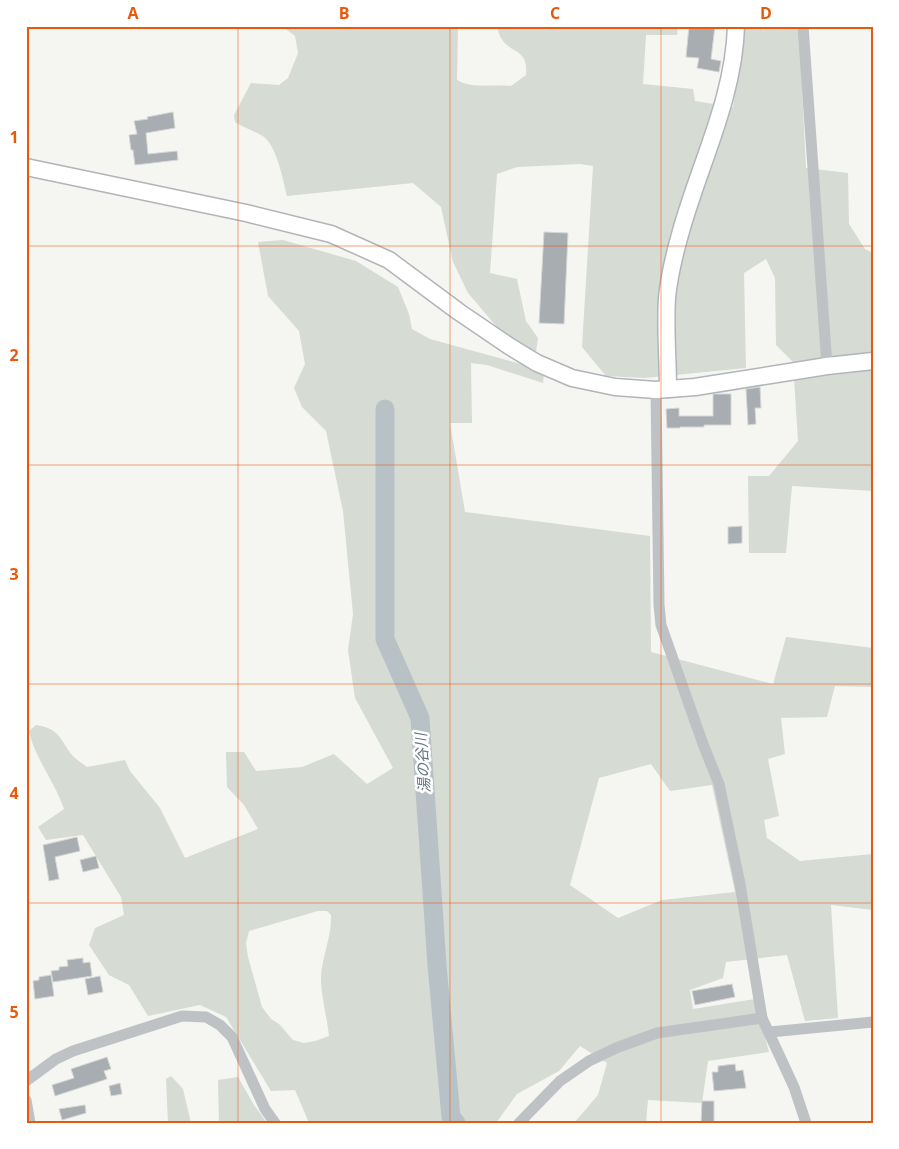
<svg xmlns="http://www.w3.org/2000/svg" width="899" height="1149" font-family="'Open Sans','Noto Sans JP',sans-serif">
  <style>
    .green { fill: #d6dbd4; fill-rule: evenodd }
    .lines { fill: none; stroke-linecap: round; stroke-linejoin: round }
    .river { stroke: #b8c1c5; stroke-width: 19 }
    .building { fill: #a7adb1; stroke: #d6d6d5 }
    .secondary-casing { stroke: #b1b5b9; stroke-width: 19 }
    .street { stroke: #bfc2c5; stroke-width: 11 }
    .secondary { stroke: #fff; stroke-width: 16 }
    .grid { fill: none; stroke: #e8590c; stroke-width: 1; stroke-opacity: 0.55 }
    .labels { text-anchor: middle; stroke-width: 5; stroke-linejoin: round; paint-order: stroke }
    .water-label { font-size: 15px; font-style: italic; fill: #63747c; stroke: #fff }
    .neatline { fill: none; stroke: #e8590c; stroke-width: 2 }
    .grid-label { font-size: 16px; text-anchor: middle; font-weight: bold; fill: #e8590c }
  </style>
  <rect width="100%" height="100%" fill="#f5f5f2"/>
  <g class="green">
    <path d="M 282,26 L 458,26 L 457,80 C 472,89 493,84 511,86 L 526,75 C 529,48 510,54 501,38 C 499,35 498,30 497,26 L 573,26 L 585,29 L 588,26 L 678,26 L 677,35 L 646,35 L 643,84 L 693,89 L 695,101 L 733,107 L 744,26 L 799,26 L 806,168 L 848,173 L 849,224 L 865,249 L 873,253 L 873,491 L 792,486 L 786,553 L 749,553 L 748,476 L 769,476 L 798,441 L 793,362 L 776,345 L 775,278 L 766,259 L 744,273 L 746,368 L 645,378 L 606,376 L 582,347 L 593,166 L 580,164 L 517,167 L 497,174 L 490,273 L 517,279 L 526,321 L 538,338 L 536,352 L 519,345 L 497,327 L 468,293 L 453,262 L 441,207 L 413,183 L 287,196 C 283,180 277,147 264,137 C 257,132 244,128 235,122 L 234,115 L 251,83 L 279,85 L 288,78 L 298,53 L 295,36 Z"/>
    <path d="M 283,240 L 356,261 L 398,287 L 409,314 L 412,329 L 430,339 L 521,364 L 544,374 L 543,383 L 487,365 L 471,363 L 472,423 L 450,423 L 465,512 L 650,536 L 651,652 L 773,684 L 786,637 L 873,648 L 873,687 L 835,686 L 827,717 L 781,718 L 785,754 L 768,759 L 779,816 L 764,820 L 767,838 L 800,861 L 873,854 L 873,910 L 831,905 L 838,1018 L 805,1021 L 787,955 L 726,962 L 723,978 L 690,990 L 693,1009 L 755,999 L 769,1052 L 708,1061 L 702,1103 L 648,1100 L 646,1123 L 574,1123 L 598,1095 L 607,1063 L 580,1046 L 559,1071 L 517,1094 L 496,1123 L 309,1123 L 295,1090 L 271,1091 L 226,1017 L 200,1005 L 148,1016 L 129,985 L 109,975 L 89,945 L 95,928 L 124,915 L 121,897 L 83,835 L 46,840 L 38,827 L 64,809 C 55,782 35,759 29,731 L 36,725 C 58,728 60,738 71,754 C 75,759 82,763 87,767 L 125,760 L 130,771 L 160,808 L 185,858 L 258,829 L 244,805 L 227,787 L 226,752 L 244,752 L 256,771 L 302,767 L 334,754 L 367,784 L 393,768 L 355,698 L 348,650 L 353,614 L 343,511 L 326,431 L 302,407 L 294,388 L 305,364 L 299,331 L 268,296 L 258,242 ZM 651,764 L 670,791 L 712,785 L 735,892 L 662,900 L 618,918 L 570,885 L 599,778 ZM 318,911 L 327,911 L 331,915 C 332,936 322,956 321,977 C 321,996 327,1017 329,1036 L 315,1041 L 304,1043 L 293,1040 L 279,1024 L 271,1019 L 262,1007 L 248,957 L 246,943 L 249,931 Z"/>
    <path d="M 171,1076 L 183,1089 L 191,1123 L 168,1123 L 166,1079 Z"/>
    <path d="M 238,1077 L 254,1105 L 267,1123 L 219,1123 L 218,1080 Z"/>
  </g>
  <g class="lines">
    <path class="river" d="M 385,409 L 385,639 L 420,718 L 437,965 L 451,1117 L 456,1123"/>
  </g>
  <g class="building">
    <path d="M 689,26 L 715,26 L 711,59 L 721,61 L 719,72 L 697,68 L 699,58 L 686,57 Z"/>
    <path d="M 173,112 L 175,128 L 146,133 L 148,154 L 177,151 L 178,160 L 135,165 L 133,150 L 131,150 L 129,135 L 137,134 L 134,121 L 148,119 L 147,117 Z"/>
    <path d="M 544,232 L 568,233 L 564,324 L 539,323 Z"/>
    <path d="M 760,387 L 761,408 L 755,408 L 756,424 L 748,425 L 746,389 Z"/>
    <path d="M 713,394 L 731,394 L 731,425 L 704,425 L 704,427 L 680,427 L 680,428 L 667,428 L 666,409 L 679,408 L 679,416 L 713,416 Z"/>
    <path d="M 742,526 L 742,543 L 728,544 L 728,527 Z"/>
    <path d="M 77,837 L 80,851 L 55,857 L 59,879 L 49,881 L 43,845 Z"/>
    <path d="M 96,856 L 99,868 L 83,872 L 80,860 Z"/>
    <path d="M 83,958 L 83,963 L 90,962 L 92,976 L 53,982 L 51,971 L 59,970 L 59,967 L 68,966 L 67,960 Z"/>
    <path d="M 51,975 L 54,996 L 35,999 L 33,981 L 39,980 L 39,977 Z"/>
    <path d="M 100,976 L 103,992 L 88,995 L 85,979 Z"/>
    <path d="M 732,984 L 735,997 L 695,1005 L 692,991 Z"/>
    <path d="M 107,1057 L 111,1069 L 104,1071 L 107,1079 L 55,1096 L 52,1085 L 74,1078 L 71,1069 Z"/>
    <path d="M 735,1064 L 736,1071 L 743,1070 L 746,1088 L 714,1091 L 712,1072 L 718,1072 L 718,1066 Z"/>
    <path d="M 120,1083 L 122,1094 L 111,1096 L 109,1086 Z"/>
    <path d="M 702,1101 L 714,1101 L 714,1123 L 701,1123 Z"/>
    <path d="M 85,1105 L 86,1113 L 62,1120 L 59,1109 Z"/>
  </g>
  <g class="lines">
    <defs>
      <g id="secondary">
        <path d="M 26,167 L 246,213 L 331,234 L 389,260 L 459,312 L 509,346 L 537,363 L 572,378 L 615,387 L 656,390 L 695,387 L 827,366 L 873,361"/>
        <path d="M 668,389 C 668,359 665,328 667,298 C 669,276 675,252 681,231 C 700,163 734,98 736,26"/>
      </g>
    </defs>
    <use href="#secondary" class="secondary-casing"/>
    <g class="street">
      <path d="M 803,26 L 827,366"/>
      <path d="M 656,390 L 659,605 L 661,625 L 703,744 L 719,784 L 740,884 L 762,1018 L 794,1087 L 806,1123"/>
      <path d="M 770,1032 L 873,1022"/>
      <path d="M 26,1081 L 56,1059 L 73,1051 L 182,1016 L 206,1017 L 220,1025 L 232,1037 L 265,1109 L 275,1123"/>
      <path d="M 26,1100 L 30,1123"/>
      <path d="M 519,1123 L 560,1081 L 589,1061 L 616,1048 L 657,1033 L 762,1018"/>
    </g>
    <use href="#secondary" class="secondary"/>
  </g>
  <path class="grid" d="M 238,26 L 238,1123M 450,26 L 450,1123M 661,26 L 661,1123M 26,246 L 873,246M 26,465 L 873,465M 26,684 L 873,684M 26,903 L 873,903"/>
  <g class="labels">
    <g class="water-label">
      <text transform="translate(423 763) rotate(-94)" y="5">湯の谷川</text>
    </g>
  </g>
  <rect width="899" height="1149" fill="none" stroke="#ffffff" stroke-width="55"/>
  <rect x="28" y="28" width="844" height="1094" class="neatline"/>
  <g class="grid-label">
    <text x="133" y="19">A</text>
    <text x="344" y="19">B</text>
    <text x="555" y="19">C</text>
    <text x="766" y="19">D</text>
    <text x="14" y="143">1</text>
    <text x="14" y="361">2</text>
    <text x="14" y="580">3</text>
    <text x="14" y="799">4</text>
    <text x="14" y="1018">5</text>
  </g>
</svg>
